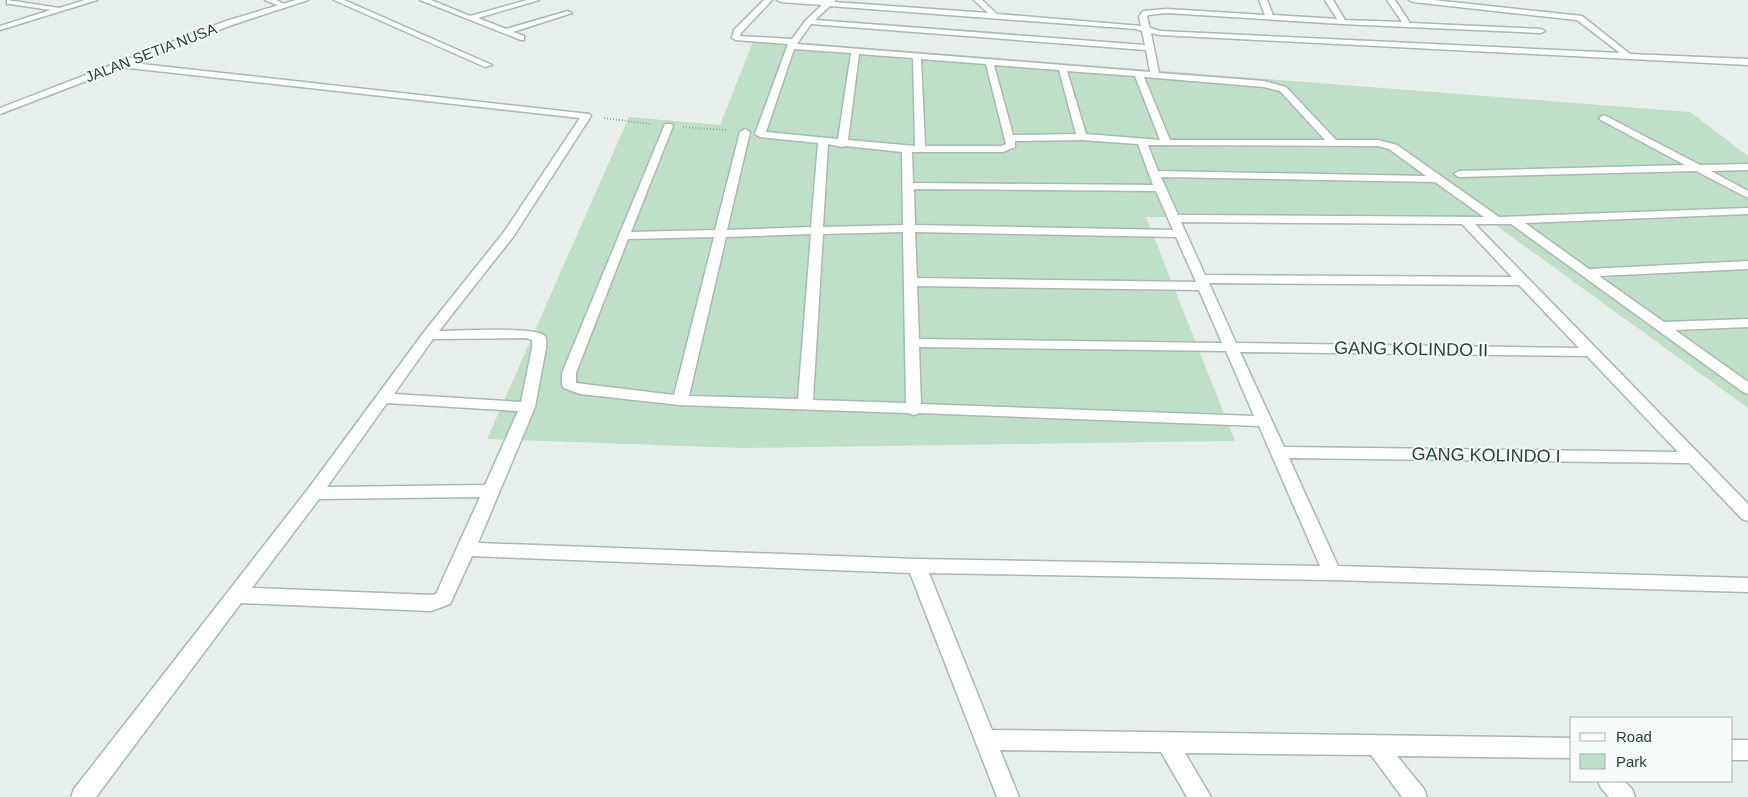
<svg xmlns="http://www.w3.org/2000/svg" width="1748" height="797" font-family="Arial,sans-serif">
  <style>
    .green { fill: #bfe0c8 }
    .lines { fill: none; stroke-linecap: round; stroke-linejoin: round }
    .minor-casing { stroke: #a8b8b2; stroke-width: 3 }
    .tertiary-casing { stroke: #a8b8b2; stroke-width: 3 }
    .path { stroke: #86b3a5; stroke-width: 2; stroke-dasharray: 1 2; stroke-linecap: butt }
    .minor { fill: #fff; fill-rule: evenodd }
    .tertiary { fill: #fff; fill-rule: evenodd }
    .labels { text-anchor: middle; stroke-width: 4; stroke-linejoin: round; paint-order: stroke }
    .far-street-label { font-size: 15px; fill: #24423a; stroke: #f7fbf9 }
    .street-label { font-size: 18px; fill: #24423a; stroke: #f7fbf9 }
  </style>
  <rect width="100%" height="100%" fill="#e6efeb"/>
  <path class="green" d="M 754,39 L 1690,112 L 1748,156 L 1748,408 L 1483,216 L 1146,217 L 1235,441 L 742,448 L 487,439 L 629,117 L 720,125 Z"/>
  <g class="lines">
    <defs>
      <g id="minor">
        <path d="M 7,0 L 59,8 L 85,0 L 97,0 L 0,30 L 0,26 L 51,10 L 10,4 L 7,4 Z"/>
        <path d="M 265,0 L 276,0 L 286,5 L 282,7 Z"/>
        <path d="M 334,0 L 344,0 L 492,65 L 485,67 Z"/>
        <path d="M 420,0 L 431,0 L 470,16 L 527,0 L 539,0 L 478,18 L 506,29 L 568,11 L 572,13 L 513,32 L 524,36 L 524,40 L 521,40 Z"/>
        <path d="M 764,0 L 772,0 L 741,33 L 740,36 L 792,39 L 806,20 L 822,5 L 781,2 L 777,0 L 836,0 L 834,2 L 988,13 L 974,0 L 982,0 L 997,14 L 1141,26 L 1139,17 L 1143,11 L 1167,9 L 1265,15 L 1259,0 L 1267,0 L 1273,15 L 1337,19 L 1325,0 L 1333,0 L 1345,20 L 1402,22 L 1387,0 L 1395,0 L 1410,23 L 1541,29 L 1545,31 L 1541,33 L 1342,24 L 1167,13 L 1148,15 L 1147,17 L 1150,28 L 1160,31 L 1620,53 L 1577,20 L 1413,2 L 1409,0 L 1433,0 L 1582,16 L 1630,54 L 1748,59 L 1748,65 L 1160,35 L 1151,33 L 1159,73 L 1264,81 L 1286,87 L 1336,140 L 1378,140 L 1397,145 L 1499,217 L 1748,208 L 1748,214 L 1525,223 L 1589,269 L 1748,261 L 1748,269 L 1599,276 L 1664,322 L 1748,319 L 1748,327 L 1675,330 L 1748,382 L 1748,394 L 1743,392 L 1511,224 L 1475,224 L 1748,504 L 1748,521 L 1742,519 L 1689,463 L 1289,458 L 1338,566 L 1748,578 L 1748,592 L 1332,580 L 929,573 L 992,730 L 1572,738 L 1572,758 L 1397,756 L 1424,789 L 1427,797 L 1402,797 L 1371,755 L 1185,753 L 1211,797 L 1187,797 L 1161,752 L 1000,750 L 1019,797 L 997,797 L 910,573 L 472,556 L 450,604 L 431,611 L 241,603 L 96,797 L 71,797 L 74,789 L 308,489 L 424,332 L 504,232 L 580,118 L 120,67 L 120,63 L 123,62 L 589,114 L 591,116 L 513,237 L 439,331 C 456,331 537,326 545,336 C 547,339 546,345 546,348 L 535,407 L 478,543 L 917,559 L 1320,566 L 1259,426 L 919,413 L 914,415 L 908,413 L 680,405 L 580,394 L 564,388 L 562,385 L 562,373 L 665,124 L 671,124 L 673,126 L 631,232 L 715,230 L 740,132 L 745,129 L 750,132 L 727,230 L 811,227 L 818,143 L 760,137 L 755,134 L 788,44 L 736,40 L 732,38 L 734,30 ZM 830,6 L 1136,29 L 1142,31 L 1145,45 L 815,20 ZM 811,24 L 1146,50 L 1150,72 L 797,44 ZM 794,49 L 851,53 L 838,139 L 766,132 ZM 859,54 L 913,58 L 915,146 L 848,140 ZM 921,59 L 986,64 L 1006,144 L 1001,146 L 925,146 ZM 994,65 L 1059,70 L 1076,134 L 1013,135 ZM 1067,71 L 1135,76 L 1160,140 L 1086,134 ZM 1144,77 L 1264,87 L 1280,91 L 1325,140 L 1170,140 ZM 1082,140 L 1138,144 L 1153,185 L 913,183 L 912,152 L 1003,152 L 1015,147 L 1015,141 ZM 828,144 L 842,147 L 846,146 L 902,152 L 903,225 L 823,227 ZM 1148,145 L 1378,146 L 1389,149 L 1426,176 L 1158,171 ZM 1161,177 L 1435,182 L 1484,217 L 1178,215 ZM 914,189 L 1156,191 L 1173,230 L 915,225 ZM 1181,222 L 1462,224 L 1512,277 L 1205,275 ZM 903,232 L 906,403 L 813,400 L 823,234 ZM 915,232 L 1176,237 L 1196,282 L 917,278 ZM 811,234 L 798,399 L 689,396 L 726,237 ZM 714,237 L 674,395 L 576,383 L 576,373 L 628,239 ZM 1209,283 L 1519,285 L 1579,348 L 1236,343 ZM 917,286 L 1199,290 L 1222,343 L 919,339 ZM 526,338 L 532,340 L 532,348 L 521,402 L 394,394 L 433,339 ZM 919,347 L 1226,351 L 1254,416 L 921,404 ZM 1240,352 L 1587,356 L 1678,452 L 1284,447 ZM 387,403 L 518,411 L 485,485 L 327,487 ZM 480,497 L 436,594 L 431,595 L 252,588 L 319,499 Z"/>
        <path d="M 1604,115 L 1700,165 L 1748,164 L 1748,170 L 1711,171 L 1748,191 L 1748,198 L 1696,171 L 1459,177 L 1454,174 L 1459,171 L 1685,165 L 1601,120 L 1599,118 Z"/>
        <rect x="1732" y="740" width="16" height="20"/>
        <path d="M 1598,781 L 1624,781 L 1632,789 L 1635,797 L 1609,797 L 1601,788 Z"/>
      </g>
      <path id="tertiary" d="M 296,0 L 308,0 L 232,25 L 0,114 L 0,108 L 226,21 Z"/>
    </defs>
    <use href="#minor" class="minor-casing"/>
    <use href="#tertiary" class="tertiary-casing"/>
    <g class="path">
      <path d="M 604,118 L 650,124"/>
      <path d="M 683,127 L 727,130"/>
    </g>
    <use href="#minor" class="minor"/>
    <use href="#tertiary" class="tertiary"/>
  </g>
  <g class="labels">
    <g class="far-street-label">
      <text transform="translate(151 53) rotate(-21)" y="5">JALAN SETIA NUSA</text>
    </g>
    <g class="street-label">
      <text transform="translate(1411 349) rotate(1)" y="6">GANG KOLINDO II</text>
      <text transform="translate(1486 455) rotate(1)" y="6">GANG KOLINDO I</text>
    </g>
  </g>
  <rect x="1570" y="717" width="162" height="65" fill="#f7fbf9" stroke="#a3b1ad"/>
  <rect x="1580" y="733" width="25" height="8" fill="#ffffff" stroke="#a3b1ad"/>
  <text x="1616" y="742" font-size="15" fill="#24423a">Road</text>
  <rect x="1580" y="754" width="25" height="15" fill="#bfe0c8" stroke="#a3b1ad"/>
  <text x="1616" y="767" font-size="15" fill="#24423a">Park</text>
</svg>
